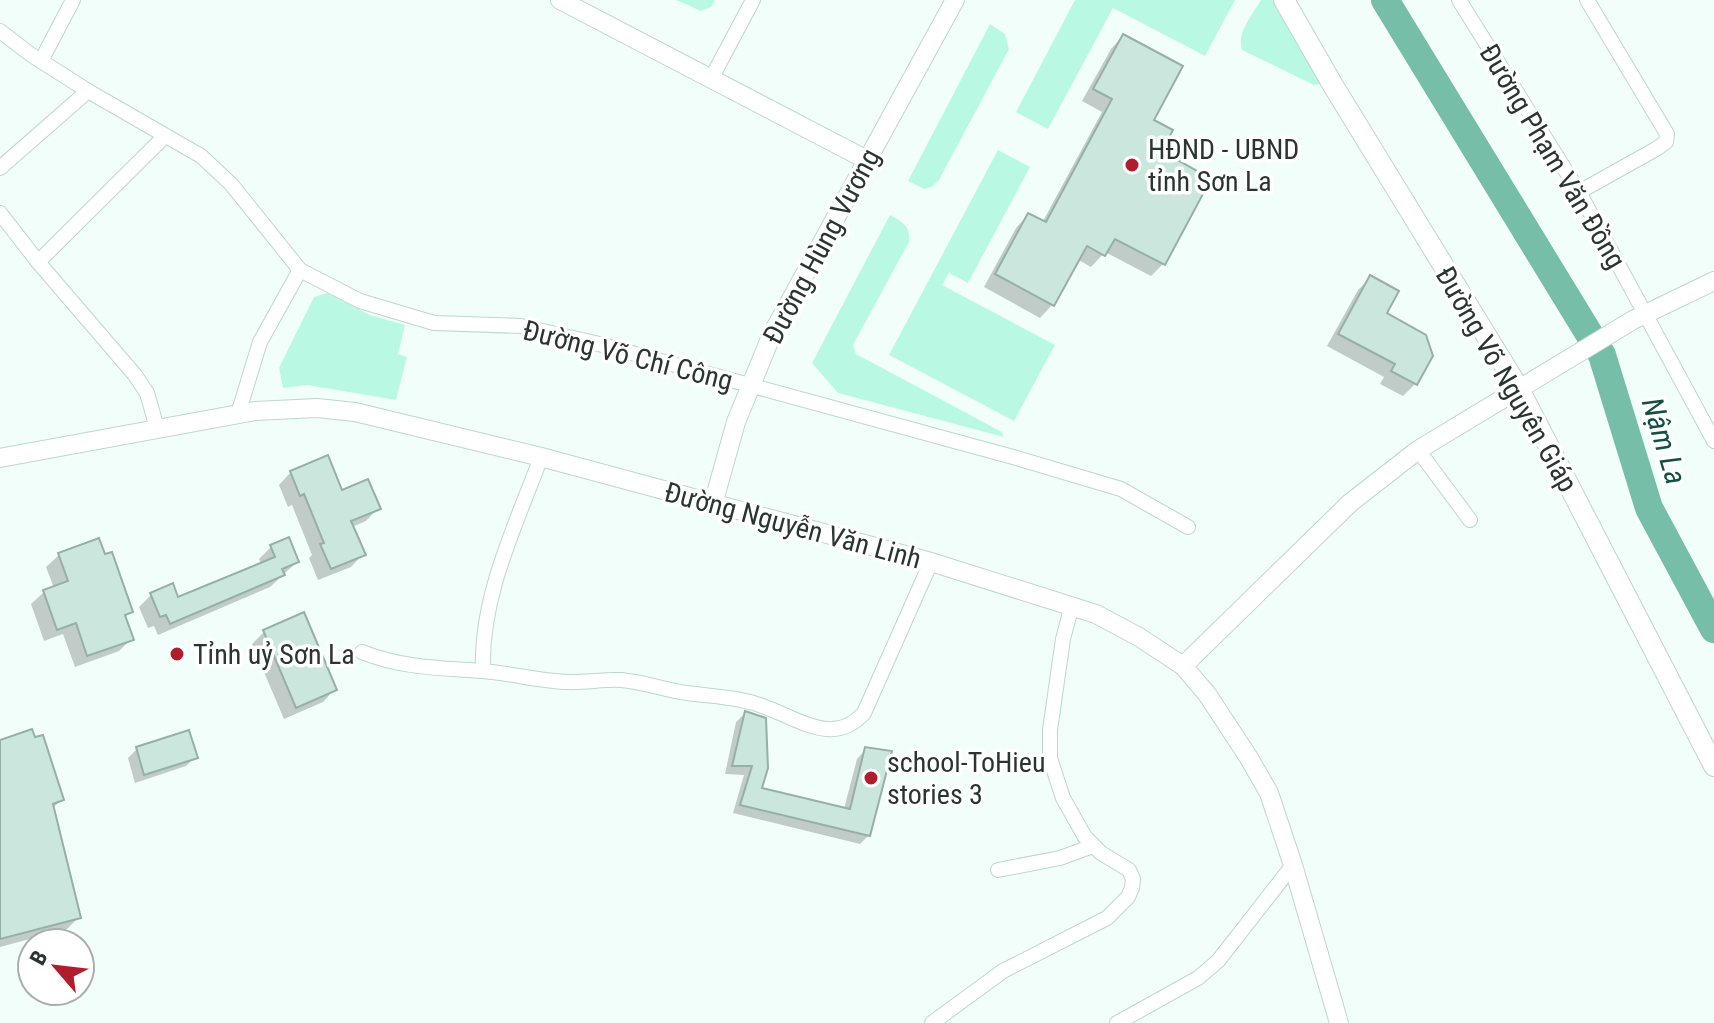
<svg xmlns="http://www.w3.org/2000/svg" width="1714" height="1023" font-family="'Roboto Condensed',sans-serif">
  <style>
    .green { fill: #b9f9e4 }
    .shadow { fill: #0003 }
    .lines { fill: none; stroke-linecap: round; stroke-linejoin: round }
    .river { stroke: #76bea8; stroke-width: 28 }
    .building { fill: #cbe7dd; stroke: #95b0a6; stroke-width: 2 }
    .street-casing { stroke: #bcd7ce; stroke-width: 16 }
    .secondary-casing { stroke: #bcd7ce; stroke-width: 20 }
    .primary-casing { stroke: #bcd7ce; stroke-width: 22 }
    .street { stroke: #fff; stroke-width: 14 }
    .secondary { stroke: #fff; stroke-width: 18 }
    .primary { stroke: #fff; stroke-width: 20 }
    .poi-dot { fill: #b01d2d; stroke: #fff; stroke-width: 3 }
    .labels { text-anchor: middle; stroke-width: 7; stroke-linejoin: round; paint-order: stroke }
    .poi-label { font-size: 28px; fill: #2a3531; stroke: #fff; text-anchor: start }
    .street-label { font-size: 28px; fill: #2a3531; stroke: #fff }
    .water-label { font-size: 30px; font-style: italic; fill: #145041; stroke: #fff }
  </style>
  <rect width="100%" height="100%" fill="#f2fefa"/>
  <g class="green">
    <path d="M 676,0 L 715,0 L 711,7 L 701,11 Z"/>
    <path d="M 1075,0 L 1235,0 L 1205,56 L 1113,8 L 1048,129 L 1016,112 Z"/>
    <path d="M 1261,0 L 1278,0 L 1325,75 L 1320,84 L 1314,85 L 1242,50 C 1236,33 1253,14 1261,0 Z"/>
    <path d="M 990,24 L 1005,34 L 1009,49 L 939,180 L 932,187 L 924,189 L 908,181 Z"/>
    <path d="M 998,150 L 1030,167 L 968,283 L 949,273 L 942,285 L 1055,345 L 1014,421 L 889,355 Z"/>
    <path d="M 890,215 C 902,221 911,227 909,242 L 853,345 L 856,354 L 1002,432 L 1004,437 L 838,393 L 812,363 Z"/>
    <path d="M 327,293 L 370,315 L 405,325 L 398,354 L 407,357 L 396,400 L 307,385 L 283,388 L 279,368 L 314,297 Z"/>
  </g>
  <g class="shadow">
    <path d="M 1123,36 L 1160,152 L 1163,264 L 1151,276 L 1105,252 L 1091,267 L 1077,259 L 1052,305 L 1040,318 L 984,287 L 1016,228 L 1028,215 L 1042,223 L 1102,112 L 1082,101 L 1111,49 Z"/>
    <path d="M 1370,278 L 1384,314 L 1431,355 L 1415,384 L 1403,396 L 1380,384 L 1384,377 L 1327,346 L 1358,290 Z"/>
    <path d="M 291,472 L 378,508 L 366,521 L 352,527 L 363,554 L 351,567 L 318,580 L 309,558 L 312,555 L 292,505 L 288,507 L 279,485 Z"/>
    <path d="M 271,547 L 297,562 L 270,587 L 158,635 L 154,626 L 148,628 L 139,607 L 151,595 L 177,599 L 261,564 L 259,559 Z"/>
    <path d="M 59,555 L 130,611 L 124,618 L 131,639 L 119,651 L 75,667 L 63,634 L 44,641 L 31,604 L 44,592 L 54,588 L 46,567 Z"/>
    <path d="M 264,632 L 335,689 L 323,702 L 284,719 L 252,644 Z"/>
    <path d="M 745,713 L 760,790 L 844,809 L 857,759 L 866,749 L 869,835 L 860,844 L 733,813 L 744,775 L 725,774 L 736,722 Z"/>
    <path d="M 0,742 L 62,799 L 52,809 L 79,917 L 67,929 L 0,947 Z"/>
    <path d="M 137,749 L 195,757 L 186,766 L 135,783 L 128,758 Z"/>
  </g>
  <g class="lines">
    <path class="river" d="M 1385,0 L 1602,355 L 1649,508 L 1714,629"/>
  </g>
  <g class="building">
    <path d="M 1123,34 L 1183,66 L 1154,120 L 1173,130 L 1162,151 L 1211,179 L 1165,265 L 1115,239 L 1105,256 L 1087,246 L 1054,306 L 995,274 L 1028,213 L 1046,222 L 1112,99 L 1093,89 Z"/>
    <path d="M 1370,275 L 1399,291 L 1387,313 L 1426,335 L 1433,356 L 1417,385 L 1391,371 L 1395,364 L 1338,334 Z"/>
    <path d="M 328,455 L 342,490 L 368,479 L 381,509 L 351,521 L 366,555 L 331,569 L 320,544 L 324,543 L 304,494 L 300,496 L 290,471 Z"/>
    <path d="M 289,537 L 299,562 L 282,569 L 285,575 L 170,624 L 166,615 L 160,617 L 150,593 L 173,583 L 178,597 L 275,557 L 270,545 Z"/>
    <path d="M 99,538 L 105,554 L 112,552 L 133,612 L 125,615 L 134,640 L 87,656 L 76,623 L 57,630 L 43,590 L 68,581 L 58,553 Z"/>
    <path d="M 304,612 L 337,690 L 296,708 L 263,630 Z"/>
    <path d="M 745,711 L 766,718 L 768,768 L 762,788 L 850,809 L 865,747 L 892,751 L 870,836 L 740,805 L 752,766 L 732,766 Z"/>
    <path d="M 32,729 L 35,737 L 43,735 L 64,800 L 53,804 L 81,918 L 0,939 L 0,740 Z"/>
    <path d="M 189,730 L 198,758 L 144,775 L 136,747 Z"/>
  </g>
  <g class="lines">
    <defs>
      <g id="street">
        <path d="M 1459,0 L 1579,192 L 1714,441"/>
        <path d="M 0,31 L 30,54 L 88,91 L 201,156 L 231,184 L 300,270 L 360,301 L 434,323 L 521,326 L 595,343 L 1013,457 L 1121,489 L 1188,527"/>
        <path d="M 41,61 L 73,0"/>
        <path d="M 711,79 L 753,0"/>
        <path d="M 0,168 L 88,91"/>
        <path d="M 1579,192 L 1656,149 L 1666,142 L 1667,134 L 1587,0"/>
        <path d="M 0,213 L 38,262 L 135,375 L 147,393 L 157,428"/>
        <path d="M 38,262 L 165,136"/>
        <path d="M 238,414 L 260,342 L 300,270"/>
        <path d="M 1418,450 L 1470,520"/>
        <path d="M 362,652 C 402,668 440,668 482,671 C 510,673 538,681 567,682 C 585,683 603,679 621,680 C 644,682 665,690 687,693 C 716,697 743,697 770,709 C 804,722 835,745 864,713 L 931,562"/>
        <path d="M 483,671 C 480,597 516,525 541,457"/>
        <path d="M 998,870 L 1060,858 L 1093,846"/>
        <path d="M 932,1023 L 1003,971 L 1107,918 L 1128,897 L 1132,888 L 1133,879 L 1129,870 L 1101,853 L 1085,837 L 1063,798 L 1050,758 L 1050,730 L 1063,639 L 1072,605"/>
        <path d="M 1117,1023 L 1198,978 L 1218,961 L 1293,865"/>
      </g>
      <g id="secondary">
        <path d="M 560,0 L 867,160"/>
        <path d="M 0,458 L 255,411 L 317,408 L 355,412 L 541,457 L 931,562 L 1096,614 L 1139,637 L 1183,666 L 1207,694 L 1249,758 L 1269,793 L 1293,865 L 1339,1023"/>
        <path d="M 713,504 L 736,422 L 772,334 L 955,0"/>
        <path d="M 1183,666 L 1350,503 L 1418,450 L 1633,320 L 1714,281"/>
      </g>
      <path id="primary" d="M 1284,0 L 1334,87 L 1519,389 L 1714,766"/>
    </defs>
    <use href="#street" class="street-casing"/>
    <use href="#secondary" class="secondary-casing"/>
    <use href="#primary" class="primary-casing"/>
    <use href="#street" class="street"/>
    <use href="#secondary" class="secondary"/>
    <use href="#primary" class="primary"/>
  </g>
  <g class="poi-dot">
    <circle cx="1132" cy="165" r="8"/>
    <circle cx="177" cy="654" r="8"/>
    <circle cx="871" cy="778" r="8"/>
  </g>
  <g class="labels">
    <g class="poi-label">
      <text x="1148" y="159">HĐND - UBND<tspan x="1148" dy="32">tỉnh Sơn La</tspan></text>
      <text x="193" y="664">Tỉnh uỷ Sơn La</text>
      <text x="887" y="772">school-ToHieu<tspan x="887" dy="32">stories 3</tspan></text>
    </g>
    <g class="street-label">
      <text transform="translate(1553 156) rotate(59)" y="10">Đường Phạm Văn Đồng</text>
      <text transform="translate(821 246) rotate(-62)" y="10">Đường Hùng Vương</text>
      <text transform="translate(628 355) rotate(14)" y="10">Đường Võ Chí Công</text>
      <text transform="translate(1507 379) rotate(60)" y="10">Đường Võ Nguyên Giáp</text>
      <text transform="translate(793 525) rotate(15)" y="10">Đường Nguyễn Văn Linh</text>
    </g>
    <g class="water-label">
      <text transform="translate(1664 441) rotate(73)" y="10">Nậm La</text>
    </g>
  </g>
  <g transform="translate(56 967) rotate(298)"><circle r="38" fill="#ffffff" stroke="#aaaead" stroke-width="2"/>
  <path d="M0-6L14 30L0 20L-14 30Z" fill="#b01d2d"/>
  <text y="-12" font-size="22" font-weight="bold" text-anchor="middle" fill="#2a3531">B</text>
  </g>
</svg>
